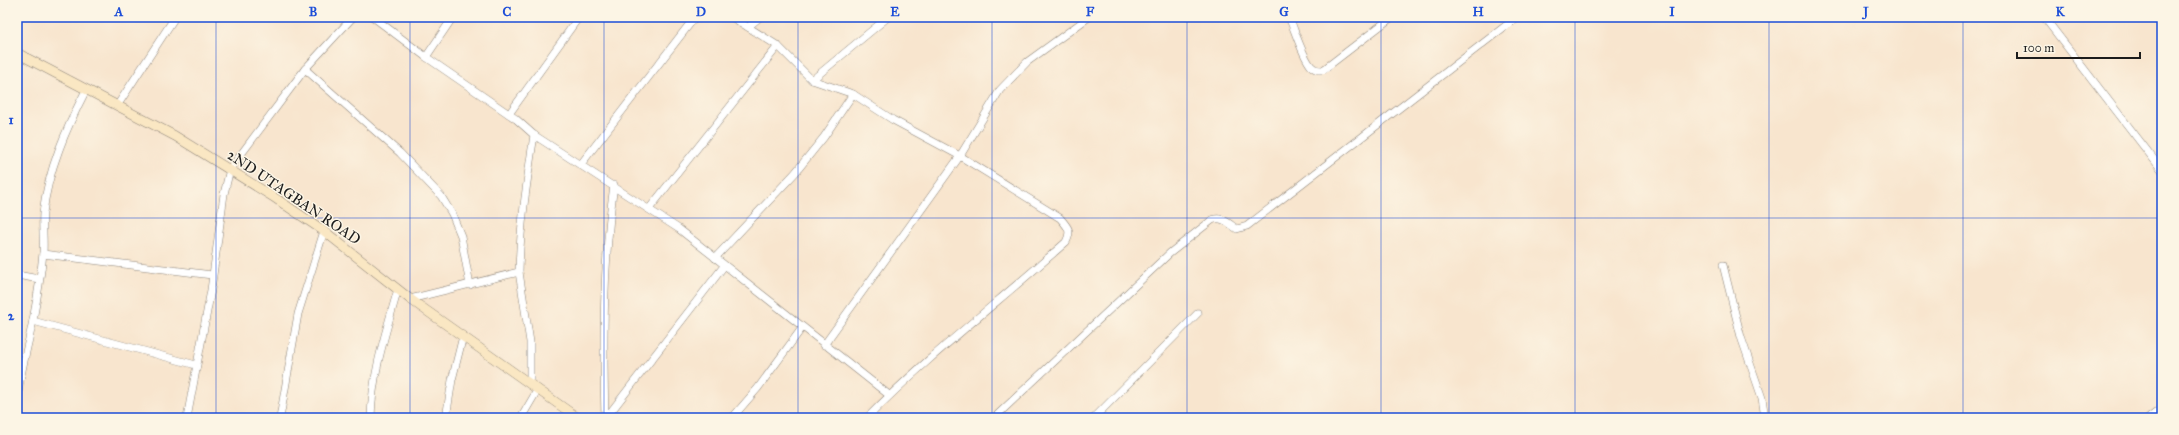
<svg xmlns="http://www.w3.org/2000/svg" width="2179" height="435" font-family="'IM FELL Great Primer',serif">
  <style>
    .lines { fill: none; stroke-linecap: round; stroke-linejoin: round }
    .street-casing { stroke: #8a8075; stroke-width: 8 }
    .secondary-casing { stroke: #8a8075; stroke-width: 10 }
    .street { stroke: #fff; stroke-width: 7 }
    .secondary { stroke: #fae7c3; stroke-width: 9 }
    .grid { fill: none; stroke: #1d4ed8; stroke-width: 1; stroke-opacity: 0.55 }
    .labels { text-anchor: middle; stroke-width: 3; stroke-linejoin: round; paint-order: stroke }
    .street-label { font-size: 15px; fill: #1c1c1c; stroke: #fcf5e5 }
    .neatline { fill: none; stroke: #1d4ed8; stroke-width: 1.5 }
    .grid-label { font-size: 13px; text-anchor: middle; font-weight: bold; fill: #1d4ed8 }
  </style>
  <rect width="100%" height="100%" fill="#fcf5e5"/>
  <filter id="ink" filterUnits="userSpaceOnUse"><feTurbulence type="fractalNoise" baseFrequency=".025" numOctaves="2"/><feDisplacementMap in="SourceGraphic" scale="8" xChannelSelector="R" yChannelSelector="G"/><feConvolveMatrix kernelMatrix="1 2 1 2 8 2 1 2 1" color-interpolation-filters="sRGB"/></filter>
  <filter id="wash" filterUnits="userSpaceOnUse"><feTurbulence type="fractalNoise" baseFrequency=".012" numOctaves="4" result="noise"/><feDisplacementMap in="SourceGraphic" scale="16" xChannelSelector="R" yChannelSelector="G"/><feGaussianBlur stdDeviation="0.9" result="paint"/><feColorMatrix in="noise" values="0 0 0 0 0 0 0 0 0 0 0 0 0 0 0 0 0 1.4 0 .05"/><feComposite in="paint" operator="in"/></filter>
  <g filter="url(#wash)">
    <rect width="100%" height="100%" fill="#f8e5ce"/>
  </g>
  <g filter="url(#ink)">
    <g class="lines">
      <defs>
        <g id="street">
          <path d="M 373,17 L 426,57 L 516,119 L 534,135 L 679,229 L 889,395"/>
          <path d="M 732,17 L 778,46 L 812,80 L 853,94 L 893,120 L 960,156 L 1060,218 C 1068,227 1072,231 1066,242 C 1000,301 929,355 867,418"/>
          <path d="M 1289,17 C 1295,31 1302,55 1311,66 C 1315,70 1318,70 1323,70 L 1392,17"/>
          <path d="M 2044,17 L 2162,170"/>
          <path d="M 748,27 L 760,17"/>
          <path d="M 426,57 L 453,17"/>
          <path d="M 305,69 L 400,153 L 441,196 L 452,214 L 461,236 L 470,285"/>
          <path d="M 812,80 L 888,17"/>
          <path d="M 117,106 L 175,17"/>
          <path d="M 509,114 L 579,17"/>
          <path d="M 581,164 L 695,17"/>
          <path d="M 649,209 L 778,46"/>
          <path d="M 43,254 L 212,275"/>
          <path d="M 715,258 L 795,173 L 824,137 L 853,94"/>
          <path d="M 1723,265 L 1741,337 L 1762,398 L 1765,418"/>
          <path d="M 519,272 C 520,226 527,181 534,135"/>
          <path d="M 17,275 L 39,279"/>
          <path d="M 410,299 L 519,272 L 530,342 L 530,382"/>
          <path d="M 33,321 L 196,365"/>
          <path d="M 824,345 L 960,156 L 1000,90 L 1027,62 L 1089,17"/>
          <path d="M 17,400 C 20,373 28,346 33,320 C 37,299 41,274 43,253 C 44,240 42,227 43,213 C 48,170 66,129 86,90"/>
          <path d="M 187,418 L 211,290 L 224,194 L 230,169 L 305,69 L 353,17"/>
          <path d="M 280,418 L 298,314 L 324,231"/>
          <path d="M 371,418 C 372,373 386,332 398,289"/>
          <path d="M 446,418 L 452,380 L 463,336"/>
          <path d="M 521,418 L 538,389"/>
          <path d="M 605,418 C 603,341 603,262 614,185"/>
          <path d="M 606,418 L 724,266"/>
          <path d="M 732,418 L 758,388 L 802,328"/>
          <path d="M 994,418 L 1170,253 L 1212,220 C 1222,216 1228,223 1237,229 L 1247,226 L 1517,17"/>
          <path d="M 1094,418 L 1198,313"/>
          <path d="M 2149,418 L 2162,408"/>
        </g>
        <path id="secondary" d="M 17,53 L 175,136 L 275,198 L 324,231 L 410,299 L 578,418"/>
      </defs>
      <use href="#street" class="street-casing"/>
      <use href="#secondary" class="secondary-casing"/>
      <use href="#street" class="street"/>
      <use href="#secondary" class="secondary"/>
    </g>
  </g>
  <path class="grid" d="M 216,17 L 216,418M 410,17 L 410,418M 604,17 L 604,418M 798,17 L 798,418M 992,17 L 992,418M 1187,17 L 1187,418M 1381,17 L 1381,418M 1575,17 L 1575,418M 1769,17 L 1769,418M 1963,17 L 1963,418M 17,218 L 2162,218"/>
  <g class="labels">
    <g class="street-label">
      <text transform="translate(294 197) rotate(34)" y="5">2ND UTAGBAN ROAD</text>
    </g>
  </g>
  <rect width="2179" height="435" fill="none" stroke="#fcf5e5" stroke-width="44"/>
  <path d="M2017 52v6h123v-6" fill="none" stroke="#1c1c1c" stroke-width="2"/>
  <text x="2023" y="52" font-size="12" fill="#1c1c1c" stroke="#fcf5e5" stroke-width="3" paint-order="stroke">100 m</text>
  <rect x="22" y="22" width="2135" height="391" class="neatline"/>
  <g class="grid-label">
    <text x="119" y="16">A</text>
    <text x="313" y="16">B</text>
    <text x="507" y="16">C</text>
    <text x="701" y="16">D</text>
    <text x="895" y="16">E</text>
    <text x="1090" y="16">F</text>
    <text x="1284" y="16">G</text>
    <text x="1478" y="16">H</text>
    <text x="1672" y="16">I</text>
    <text x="1866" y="16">J</text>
    <text x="2060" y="16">K</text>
    <text x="11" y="124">1</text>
    <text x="11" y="320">2</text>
  </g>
</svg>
